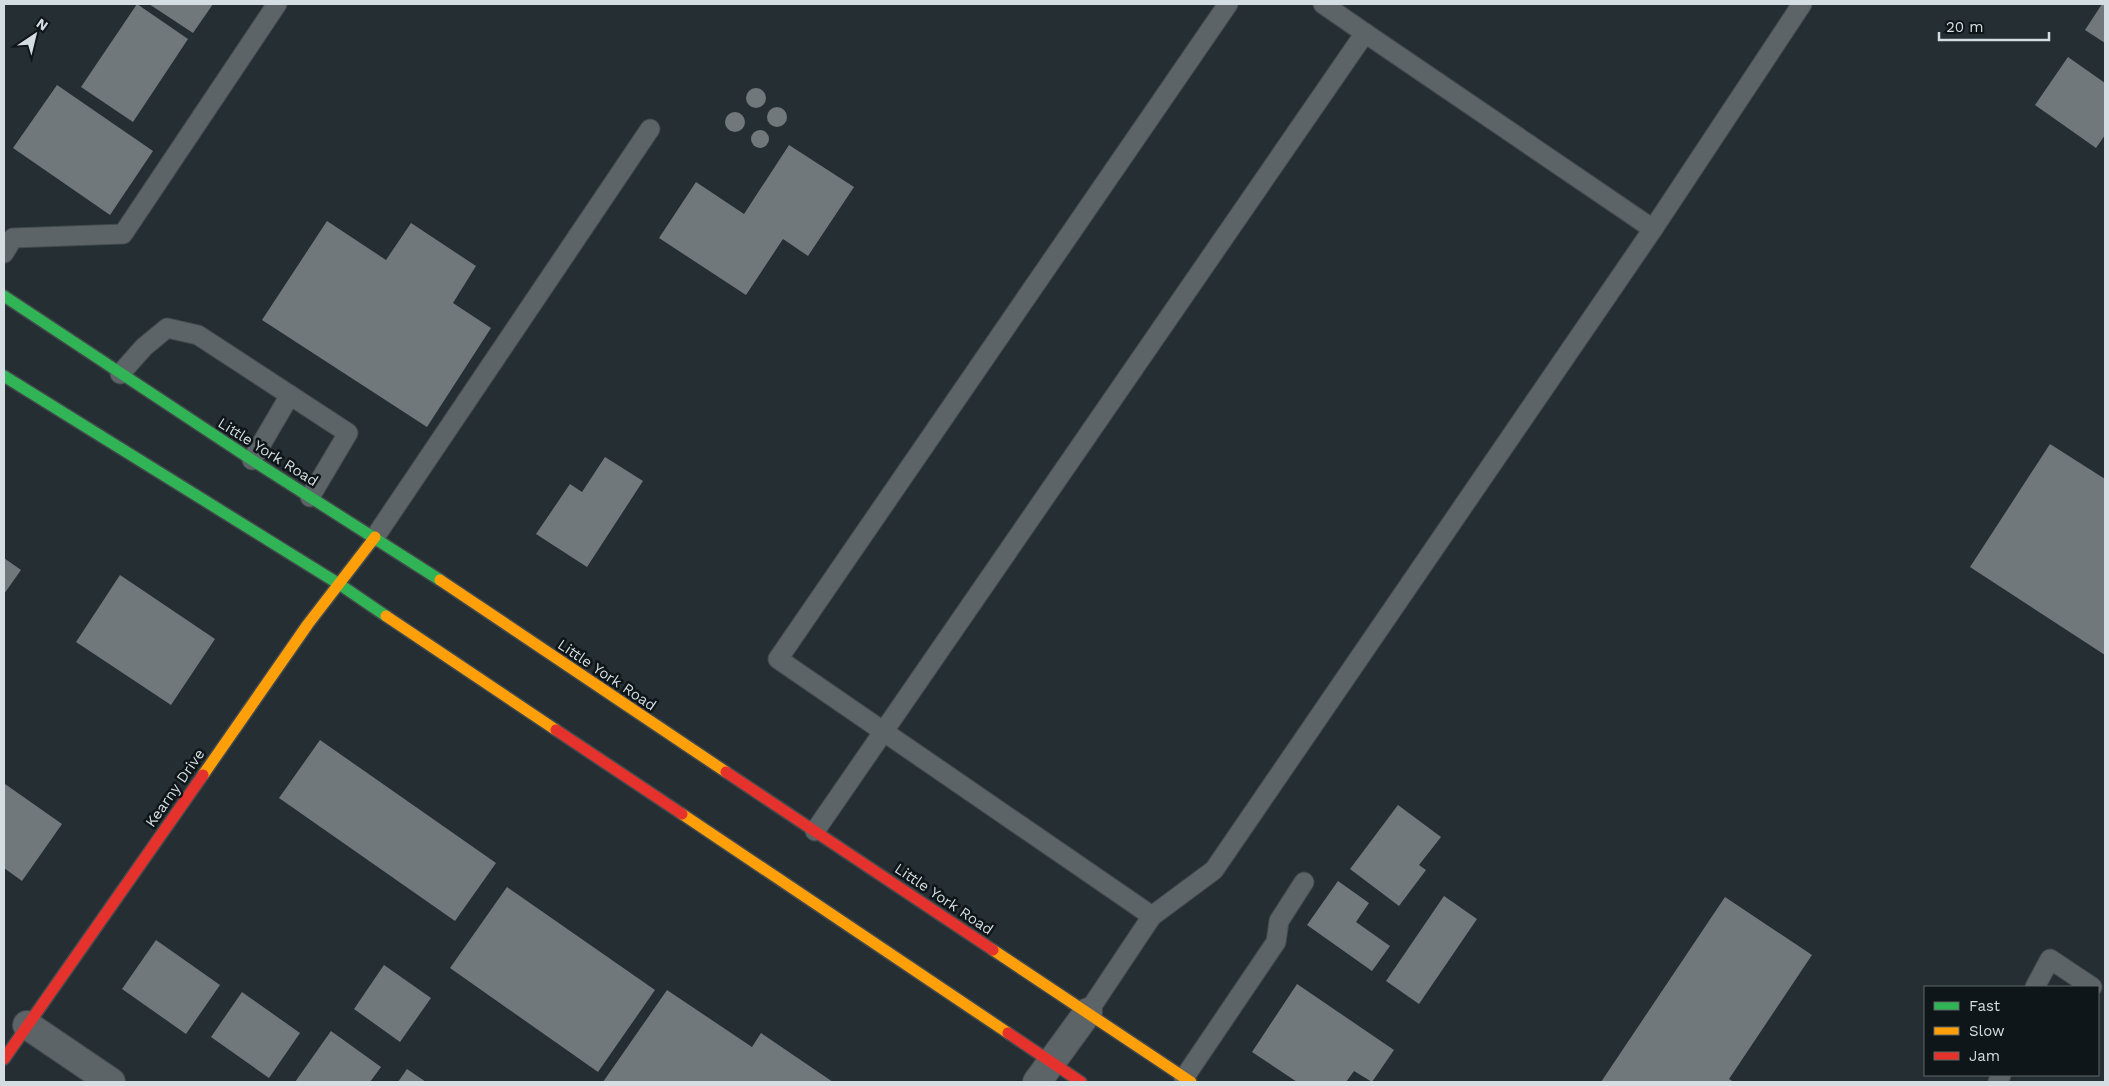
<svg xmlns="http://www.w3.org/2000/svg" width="2109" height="1086" font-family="'Work Sans',sans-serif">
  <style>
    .building { fill: #70787c }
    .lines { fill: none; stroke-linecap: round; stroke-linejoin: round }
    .lane-casing { stroke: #424a4d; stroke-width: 21 }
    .street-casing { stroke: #424a4d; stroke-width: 30 }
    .fast-casing { stroke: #424a4d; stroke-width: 14 }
    .slow-casing { stroke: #424a4d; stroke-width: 14 }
    .jam-casing { stroke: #424a4d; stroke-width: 14 }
    .lane { stroke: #5d6468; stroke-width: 19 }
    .street { stroke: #5d6468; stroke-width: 28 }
    .fast { stroke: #30b455; stroke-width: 11 }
    .slow { stroke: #ff9f0a; stroke-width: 11 }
    .jam { stroke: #e5322d; stroke-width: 11 }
    .labels { text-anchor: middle; stroke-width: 5; stroke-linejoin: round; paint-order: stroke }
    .street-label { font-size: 15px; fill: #d4dde2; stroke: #0f1619 }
  </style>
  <rect width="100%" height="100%" fill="#252e32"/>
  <g class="building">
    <path d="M 137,4 L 188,39 L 133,122 L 81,87 Z"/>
    <path d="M 149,4 L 213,4 L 193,33 Z"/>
    <path d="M 2102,4 L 2105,4 L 2105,43 L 2085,30 Z"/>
    <path d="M 2068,57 L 2105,83 L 2105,135 L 2096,148 L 2035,105 Z"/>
    <path d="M 57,85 L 153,151 L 110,215 L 13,148 Z"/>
    <circle cx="756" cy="98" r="10"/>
    <circle cx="777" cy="117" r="10"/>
    <circle cx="735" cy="122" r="10"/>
    <circle cx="760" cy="139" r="9"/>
    <path d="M 789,145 L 854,187 L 808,256 L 783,239 L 746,295 L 659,238 L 696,182 L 744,214 Z"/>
    <path d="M 327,221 L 386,260 L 411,223 L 476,266 L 453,303 L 491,328 L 427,427 L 262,320 Z"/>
    <path d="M 2050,444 L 2105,479 L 2105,655 L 1970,567 Z"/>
    <path d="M 605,457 L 643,481 L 587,567 L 536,534 L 570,484 L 582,492 Z"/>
    <path d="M 4,558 L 21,570 L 4,594 Z"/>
    <path d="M 120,575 L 215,639 L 171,705 L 76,642 Z"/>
    <path d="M 320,740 L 496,863 L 455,921 L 279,798 Z"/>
    <path d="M 5,784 L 62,824 L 22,881 L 4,868 Z"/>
    <path d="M 1398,805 L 1441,837 L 1419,865 L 1426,870 L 1399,906 L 1350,869 Z"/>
    <path d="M 1338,881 L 1369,903 L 1356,922 L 1390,946 L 1372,971 L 1307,925 Z"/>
    <path d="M 507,887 L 655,990 L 598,1072 L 450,968 Z"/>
    <path d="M 1444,896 L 1477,919 L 1419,1004 L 1386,981 Z"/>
    <path d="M 1725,897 L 1812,955 L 1729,1079 L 1734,1082 L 1601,1082 Z"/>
    <path d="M 156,940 L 220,985 L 186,1034 L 122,989 Z"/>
    <path d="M 384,965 L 431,998 L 400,1042 L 354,1009 Z"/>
    <path d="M 1297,984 L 1394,1050 L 1372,1082 L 1354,1071 L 1346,1082 L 1297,1082 L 1252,1052 Z"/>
    <path d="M 667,990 L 752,1047 L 761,1033 L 833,1082 L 603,1082 Z"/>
    <path d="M 242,992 L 300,1033 L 269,1078 L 211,1037 Z"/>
    <path d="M 331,1031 L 381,1067 L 370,1082 L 295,1082 Z"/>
    <path d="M 407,1069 L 426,1082 L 398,1082 Z"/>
  </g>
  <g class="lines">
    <defs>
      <g id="lane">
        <path d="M 1323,4 L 1365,33"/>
        <path d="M 1653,229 L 1802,4"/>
        <path d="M 4,253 L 13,238 L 123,234 L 277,4"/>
        <path d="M 120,374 L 144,347 L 167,328 L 198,335 L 348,433 L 310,497"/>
        <path d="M 252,460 L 290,395"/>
        <path d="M 375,537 L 650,129"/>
        <path d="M 815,831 L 1365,33 L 1653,229 L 1214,870 L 1152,916"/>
        <path d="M 2035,987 L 2050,959 L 2092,987"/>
        <path d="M 1088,1012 L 1152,916 L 778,659 L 1228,4"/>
        <path d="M 1184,1078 L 1276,942 L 1279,921 L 1304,882"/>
        <path d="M 1998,1082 L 2001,1075"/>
      </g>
      <g id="street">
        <path d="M 27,1025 L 111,1082"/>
        <path d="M 1037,1082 L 1088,1012"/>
      </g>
      <g id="fast">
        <path d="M 4,296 L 252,460 L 440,580"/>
        <path d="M 4,376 L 339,584 L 386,616"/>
      </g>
      <g id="slow">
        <path d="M 440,580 L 726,772"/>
        <path d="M 386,616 L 556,730"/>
        <path d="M 203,775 L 308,624 L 375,537"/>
        <path d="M 682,814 L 1008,1033"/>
        <path d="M 993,950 L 1191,1082"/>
      </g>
      <g id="jam">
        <path d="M 556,730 L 682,814"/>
        <path d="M 726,772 L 993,950"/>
        <path d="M 1008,1033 L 1081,1082"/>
        <path d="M 4,1059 L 203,775"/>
      </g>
    </defs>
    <use href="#lane" class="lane-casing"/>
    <use href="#street" class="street-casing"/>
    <use href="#fast" class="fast-casing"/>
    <use href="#slow" class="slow-casing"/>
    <use href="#jam" class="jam-casing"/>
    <use href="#lane" class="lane"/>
    <use href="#street" class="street"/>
    <use href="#fast" class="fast"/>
    <use href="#slow" class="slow"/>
    <use href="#jam" class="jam"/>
  </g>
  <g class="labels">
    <g class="street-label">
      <text transform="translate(268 452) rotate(32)" y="5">Little York Road</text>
      <text transform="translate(607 675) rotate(34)" y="5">Little York Road</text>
      <text transform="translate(175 788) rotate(-55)" y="5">Kearny Drive</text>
      <text transform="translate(944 899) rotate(34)" y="5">Little York Road</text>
    </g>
  </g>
  <rect width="2109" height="1086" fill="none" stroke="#d4dde2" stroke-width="10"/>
  <rect x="1924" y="986" width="175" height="90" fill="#0f1619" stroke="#5e6669"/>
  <rect x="1934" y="1002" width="25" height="8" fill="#30b455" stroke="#5e6669"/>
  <text x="1969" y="1011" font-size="15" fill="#d4dde2">Fast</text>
  <rect x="1934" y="1027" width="25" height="8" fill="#ff9f0a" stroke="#5e6669"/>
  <text x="1969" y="1036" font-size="15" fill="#d4dde2">Slow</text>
  <rect x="1934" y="1052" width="25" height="8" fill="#e5322d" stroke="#5e6669"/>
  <text x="1969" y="1061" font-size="15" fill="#d4dde2">Jam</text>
  <g transform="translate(35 35) rotate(35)" stroke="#0f1619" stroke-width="4" paint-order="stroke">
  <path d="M0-4L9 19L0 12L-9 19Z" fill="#d4dde2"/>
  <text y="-8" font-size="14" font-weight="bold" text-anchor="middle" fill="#d4dde2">N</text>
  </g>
  <path d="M1939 32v8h110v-8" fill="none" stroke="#d4dde2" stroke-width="2.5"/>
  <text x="1946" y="32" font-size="15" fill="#d4dde2" stroke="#0f1619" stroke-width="4" paint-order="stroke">20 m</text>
</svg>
